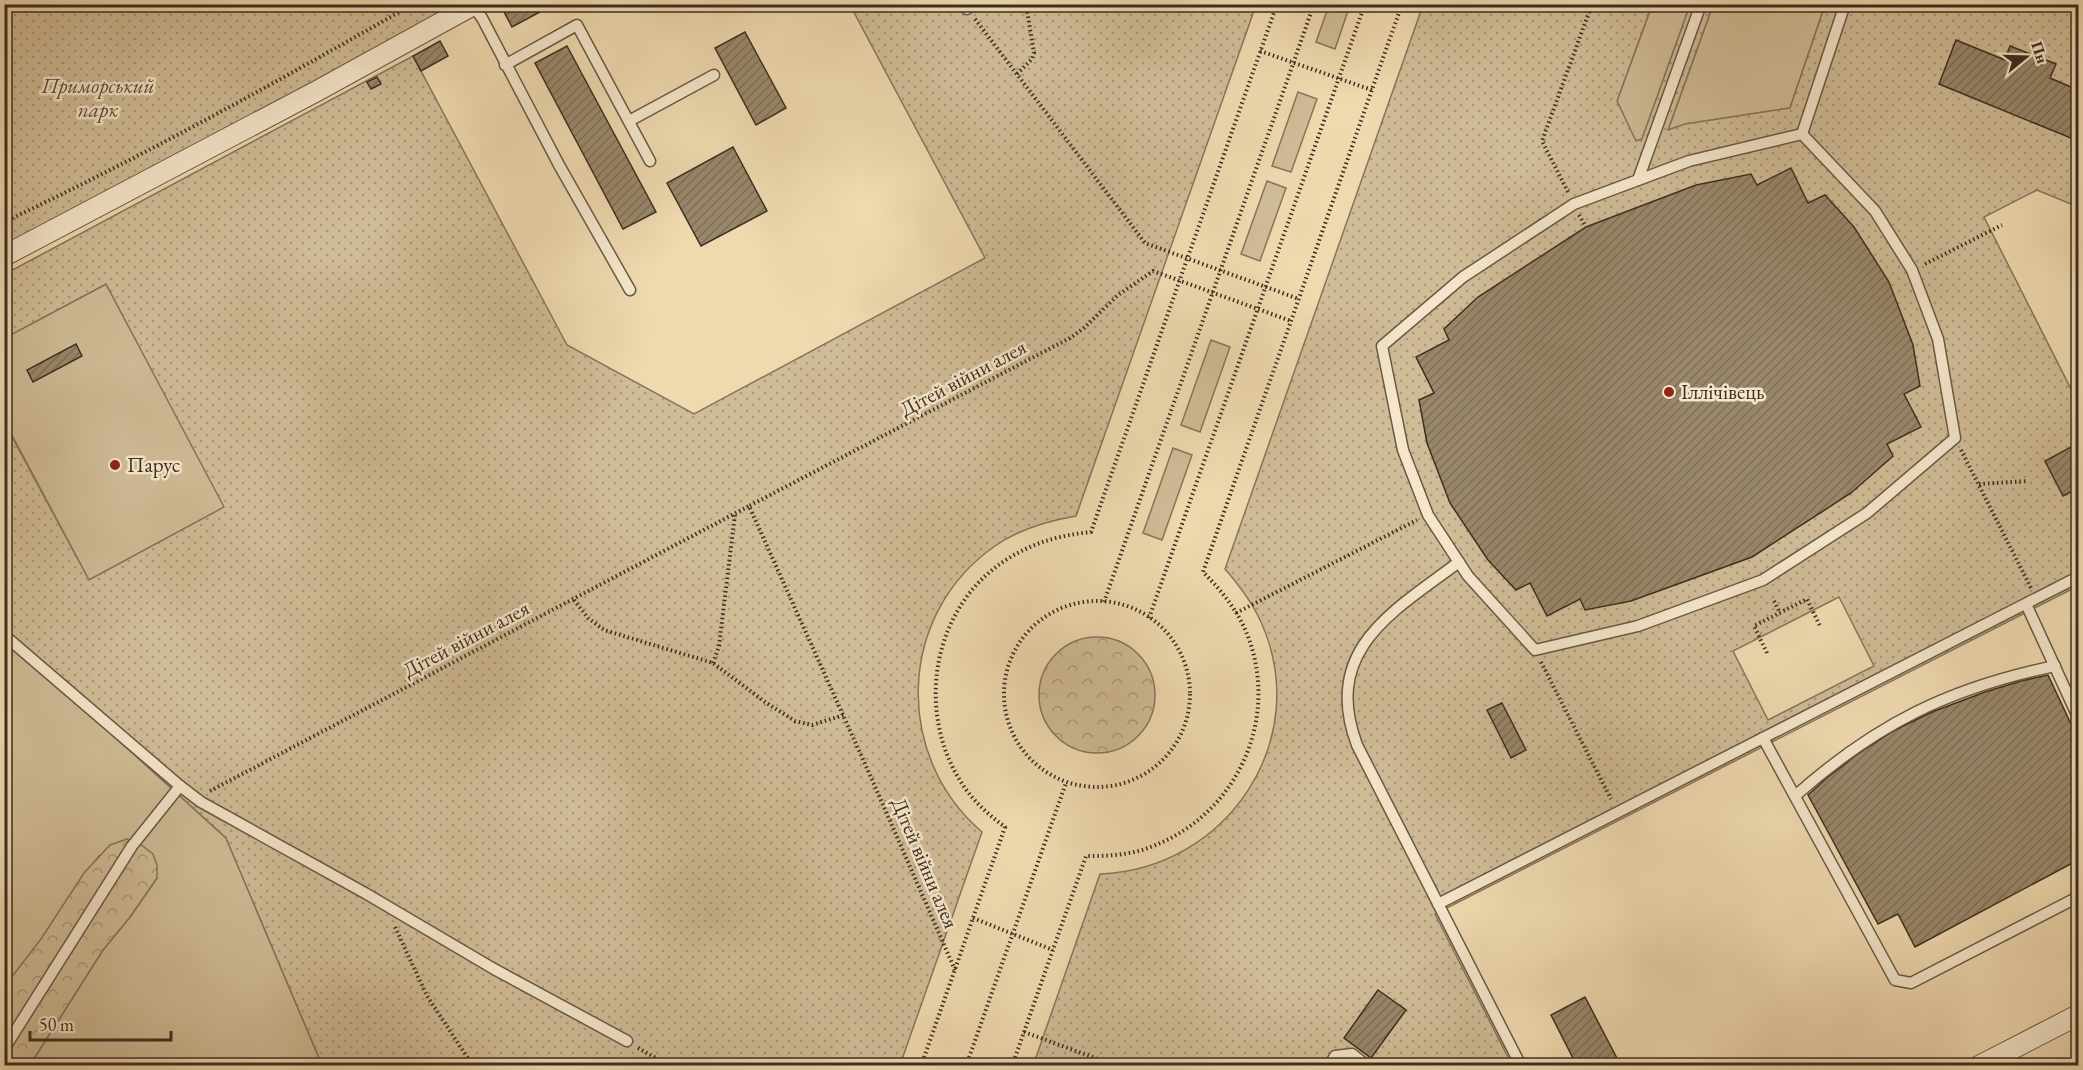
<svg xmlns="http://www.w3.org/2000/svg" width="2083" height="1070" font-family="'EB Garamond',serif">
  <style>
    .grass { fill: #d0bc97; stroke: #86755c; stroke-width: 1.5 }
    .forest { fill: url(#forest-crowns); stroke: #86755c; stroke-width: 1.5 }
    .park { fill: url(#park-dots); stroke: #86755c; stroke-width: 1.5; fill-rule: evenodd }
    .building { fill: url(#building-hatch); stroke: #3b2e22; stroke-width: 1.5 }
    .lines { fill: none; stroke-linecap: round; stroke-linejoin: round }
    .lane-casing { stroke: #685945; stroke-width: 13 }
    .street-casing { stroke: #685945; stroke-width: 22 }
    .path { stroke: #3b2e22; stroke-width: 4; stroke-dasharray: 1.5 3; stroke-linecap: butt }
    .lane { stroke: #f5e6cb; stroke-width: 10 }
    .street { stroke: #f5e6cb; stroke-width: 20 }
    .poi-dot { fill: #8f2418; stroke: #f5e6cb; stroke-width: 2 }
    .labels { text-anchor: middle; stroke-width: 5; stroke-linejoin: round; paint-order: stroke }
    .park-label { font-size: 21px; font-style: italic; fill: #594a39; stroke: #f5e6cb }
    .street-label { font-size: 21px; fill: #3b2e22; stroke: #f5e6cb }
    .poi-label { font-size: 21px; fill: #3b2e22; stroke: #f5e6cb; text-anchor: start }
  </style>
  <defs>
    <pattern id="forest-crowns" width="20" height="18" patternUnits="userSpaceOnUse" patternTransform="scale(1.5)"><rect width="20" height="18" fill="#d0bc97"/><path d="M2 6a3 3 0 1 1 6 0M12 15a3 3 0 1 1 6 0" fill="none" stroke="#aa997b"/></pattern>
    <pattern id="park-dots" width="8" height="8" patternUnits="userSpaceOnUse" patternTransform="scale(1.5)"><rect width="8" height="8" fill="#d0bc97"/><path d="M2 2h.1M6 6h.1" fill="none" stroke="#aa997b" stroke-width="1.8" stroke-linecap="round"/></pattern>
    <pattern id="building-hatch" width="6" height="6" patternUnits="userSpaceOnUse" patternTransform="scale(1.5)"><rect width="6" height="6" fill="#99876b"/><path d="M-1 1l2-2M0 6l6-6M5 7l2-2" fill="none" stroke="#7e6f58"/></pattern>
  </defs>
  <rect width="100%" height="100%" fill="#efd9af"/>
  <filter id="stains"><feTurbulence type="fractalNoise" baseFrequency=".00333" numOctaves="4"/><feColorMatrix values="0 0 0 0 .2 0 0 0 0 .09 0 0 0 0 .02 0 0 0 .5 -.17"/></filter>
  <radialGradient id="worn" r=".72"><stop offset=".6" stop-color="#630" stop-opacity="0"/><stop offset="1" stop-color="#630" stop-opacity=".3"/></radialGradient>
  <g class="grass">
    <path d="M 1329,5 L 1350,5 L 1335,49 L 1316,42 Z"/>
    <path d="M 1652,5 L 1690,5 L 1642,139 L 1635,141 L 1617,101 Z"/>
    <path d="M 1713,5 L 1825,5 L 1790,108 L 1686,124 L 1668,130 Z"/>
    <path d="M 1298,92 L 1317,99 L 1291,172 L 1272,166 Z"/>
    <path d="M 1267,181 L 1286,188 L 1260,261 L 1241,254 Z"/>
    <path d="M 106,284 L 225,507 L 89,580 L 5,422 L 4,338 Z"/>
    <path d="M 1211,340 L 1230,347 L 1200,432 L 1181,425 Z"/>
    <path d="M 1173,448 L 1192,455 L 1162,540 L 1143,533 Z"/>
    <path d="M 5,637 L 226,838 L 322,1065 L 30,1065 L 103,950 L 130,917 L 157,878 L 99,856 C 64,897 42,948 5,987 Z"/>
  </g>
  <g class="forest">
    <circle cx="1097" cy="695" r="58"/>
    <path d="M 127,839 L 140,844 L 153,854 L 157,865 L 157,878 L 130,917 L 103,950 L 30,1065 L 5,1065 L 4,987 L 41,939 L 84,873 L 110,845 Z"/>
  </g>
  <g class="park">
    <path d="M 5,5 L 473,5 L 5,255 Z"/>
    <path d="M 850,5 L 1256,5 L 1076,516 C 1047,521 1019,529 995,546 C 897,614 893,756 982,832 L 900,1065 L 322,1065 L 226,838 L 5,637 L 4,422 L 89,580 L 224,507 L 106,284 L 5,338 L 5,274 L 413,56 L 567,345 L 694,414 L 985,258 Z"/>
    <path d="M 1423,5 L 1652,5 L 1617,101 L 1636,141 L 1642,139 L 1690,5 L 1713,5 L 1668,130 L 1685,124 L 1790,108 L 1825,5 L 2078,5 L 2078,207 L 2037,190 L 1984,217 L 2078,403 L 2078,586 L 1435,914 L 1512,1065 L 1033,1066 L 1100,874 C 1227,869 1314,740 1261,622 C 1252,602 1239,585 1225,569 ZM 1839,597 L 1874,666 L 1768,720 L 1733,651 Z"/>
  </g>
  <g class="building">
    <path d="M 509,4 L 536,4 L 540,12 L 512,27 L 502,8 Z"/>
    <path d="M 745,32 L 786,108 L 756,125 L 715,48 Z"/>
    <path d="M 1956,40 L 2005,60 L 2010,46 L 2056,64 L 2050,78 L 2078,90 L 2078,141 L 1939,84 Z"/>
    <path d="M 440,41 L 448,56 L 421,71 L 413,56 Z"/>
    <path d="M 567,46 L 656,212 L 623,229 L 535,63 Z"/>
    <path d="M 377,77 L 381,84 L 371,89 L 367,82 Z"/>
    <path d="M 733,147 L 767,211 L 701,246 L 667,183 Z"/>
    <path d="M 1791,168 L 1808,203 L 1825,195 L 1854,227 L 1889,282 L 1913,345 L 1920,386 L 1904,394 L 1921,427 L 1887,444 L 1893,456 L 1851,493 L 1752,557 L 1631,601 L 1585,610 L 1580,599 L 1547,616 L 1530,583 L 1516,590 L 1488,560 L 1450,503 L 1427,443 L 1419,400 L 1434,393 L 1416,357 L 1449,340 L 1444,329 L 1478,297 L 1586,227 L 1696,185 L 1751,174 L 1757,185 Z"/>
    <path d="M 76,344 L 82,356 L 33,382 L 27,370 Z"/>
    <path d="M 2071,447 L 2078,463 L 2078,488 L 2063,496 L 2045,461 Z"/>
    <path d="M 2048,675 L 2078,739 L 2078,860 L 1915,947 L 1898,914 L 1878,924 L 1808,795 L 1828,777 L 1859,753 L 1893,731 L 1932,712 L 1985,692 L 2021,681 Z"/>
    <path d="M 1502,703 L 1526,750 L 1511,758 L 1487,710 Z"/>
    <path d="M 1378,990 L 1406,1010 L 1371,1058 L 1344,1038 Z"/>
    <path d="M 1585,997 L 1620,1064 L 1617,1066 L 1577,1066 L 1551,1015 Z"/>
  </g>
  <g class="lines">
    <defs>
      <g id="lane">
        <path d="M 964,4 L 967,9"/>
        <path d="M 473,6 L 482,18 L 559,165 L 630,290"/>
        <path d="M 505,65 L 577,25 L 650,161"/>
        <path d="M 629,121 L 714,75"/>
        <path d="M 1802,134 L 1875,211 L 1912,270 L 1938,339 L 1955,438 L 1867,513 L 1763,580 L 1638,626 L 1535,650 L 1468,576 L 1428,515 L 1403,450 L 1382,346 L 1463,277 L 1574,204 L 1689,161 Z"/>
        <path d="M 1802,134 L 1845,4"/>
        <path d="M 1638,180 L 1701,4"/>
        <path d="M 1459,562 C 1394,611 1321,649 1357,745 L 1521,1066"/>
        <path d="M 2026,604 L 2078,717"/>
        <path d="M 4,635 L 180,786 L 201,802 L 365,893 L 494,969 L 627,1041"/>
        <path d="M 1763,738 L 1895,980 L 1911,983 L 2078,897"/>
        <path d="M 1795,796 C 1876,724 1949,688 2055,666"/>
        <path d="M 1438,904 L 2078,577"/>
        <path d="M 4,1049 L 132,846 L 180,786"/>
        <path d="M 1329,1066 L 1335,1056 L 1352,1054 L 1367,1066"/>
      </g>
      <g id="street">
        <path d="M 4,256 L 317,91 L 475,4"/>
        <path d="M 1979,1066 L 2078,1015"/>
      </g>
    </defs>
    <use href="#lane" class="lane-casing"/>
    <use href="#street" class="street-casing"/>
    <g class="path">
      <path d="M 2071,4 L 2078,7"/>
      <path d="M 975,19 L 1145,243 L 1299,299"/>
      <path d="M 1260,51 L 1372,90"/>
      <path d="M 1017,74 L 1032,59 L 1034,53 L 1026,4"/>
      <path d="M 1568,192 L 1542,141 L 1592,4"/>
      <path d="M 1579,215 L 1586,227"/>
      <path d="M 4,222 C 144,156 279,81 413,4"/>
      <path d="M 1925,264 L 2002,225"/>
      <path d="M 1961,450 L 2031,588"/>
      <path d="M 1979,484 L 2028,481"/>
      <path d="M 574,600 L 588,618 L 604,630 L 713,663 L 765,702 L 795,721 L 812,725 L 844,715"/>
      <circle cx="1097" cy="694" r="93"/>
      <path d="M 1774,601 L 1780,613"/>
      <path d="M 1104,602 L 1314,4"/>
      <path d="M 1236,613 L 1417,520"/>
      <path d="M 1149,618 L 1365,4"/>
      <path d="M 1767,653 L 1754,626 L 1807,599 L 1820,626"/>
      <path d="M 1541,662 L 1611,799"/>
      <path d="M 713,663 L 719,646 L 735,514"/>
      <path d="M 210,791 L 749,506"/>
      <path d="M 973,918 L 1053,950"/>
      <path d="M 395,927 L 427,996 L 473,1066"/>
      <path d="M 955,970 L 870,775 L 749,506 L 1070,338 L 1084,328 L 1118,295 L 1153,271 L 1291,321"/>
      <path d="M 1024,1032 L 1117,1066"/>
      <path d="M 638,1048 L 670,1066"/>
      <path d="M 921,1066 L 1005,827 C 993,818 981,808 971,796 C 913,724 927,608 1009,558 C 1035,542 1061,535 1091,532 L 1277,4"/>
      <path d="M 966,1066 L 1066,783"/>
      <path d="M 1012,1066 L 1086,856 C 1109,856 1132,855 1153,846 C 1240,813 1283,712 1244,627 C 1234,606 1219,588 1203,572 L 1402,4"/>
    </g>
    <use href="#lane" class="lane"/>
    <use href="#street" class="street"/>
  </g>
  <g class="poi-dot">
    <circle cx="1669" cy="392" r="6"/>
    <circle cx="115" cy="465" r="6"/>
  </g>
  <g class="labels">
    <g class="park-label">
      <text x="98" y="93">Приморський<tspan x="98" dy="24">парк</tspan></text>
    </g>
    <g class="street-label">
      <text transform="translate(963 378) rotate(-28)" y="7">Дітей війни алея</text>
      <text transform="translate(466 639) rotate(-28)" y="7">Дітей війни алея</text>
      <text transform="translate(925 863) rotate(67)" y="7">Дітей війни алея</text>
    </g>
    <g class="poi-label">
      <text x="1681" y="399">Іллічівець</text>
      <text x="127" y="472">Парус</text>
    </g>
  </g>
  <rect width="2083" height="1070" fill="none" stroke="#efd9af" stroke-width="24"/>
  <rect x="6" y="6" width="2071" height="1058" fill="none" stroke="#3b2e22" stroke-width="3"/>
  <rect x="12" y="12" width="2059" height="1046" fill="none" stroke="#3b2e22" stroke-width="1.5"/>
  <g transform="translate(2026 57) rotate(71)" stroke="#f5e6cb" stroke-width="4.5" paint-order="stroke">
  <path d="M0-4.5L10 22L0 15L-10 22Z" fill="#3b2e22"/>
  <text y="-9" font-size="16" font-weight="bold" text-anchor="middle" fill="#3b2e22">Пн</text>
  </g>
  <path d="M30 1031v9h141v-9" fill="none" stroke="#3b2e22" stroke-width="3"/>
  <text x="39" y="1031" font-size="18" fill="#3b2e22" stroke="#f5e6cb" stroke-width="4.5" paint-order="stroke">50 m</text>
  <rect width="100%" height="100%" filter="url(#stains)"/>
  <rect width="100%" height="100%" fill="url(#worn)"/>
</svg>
